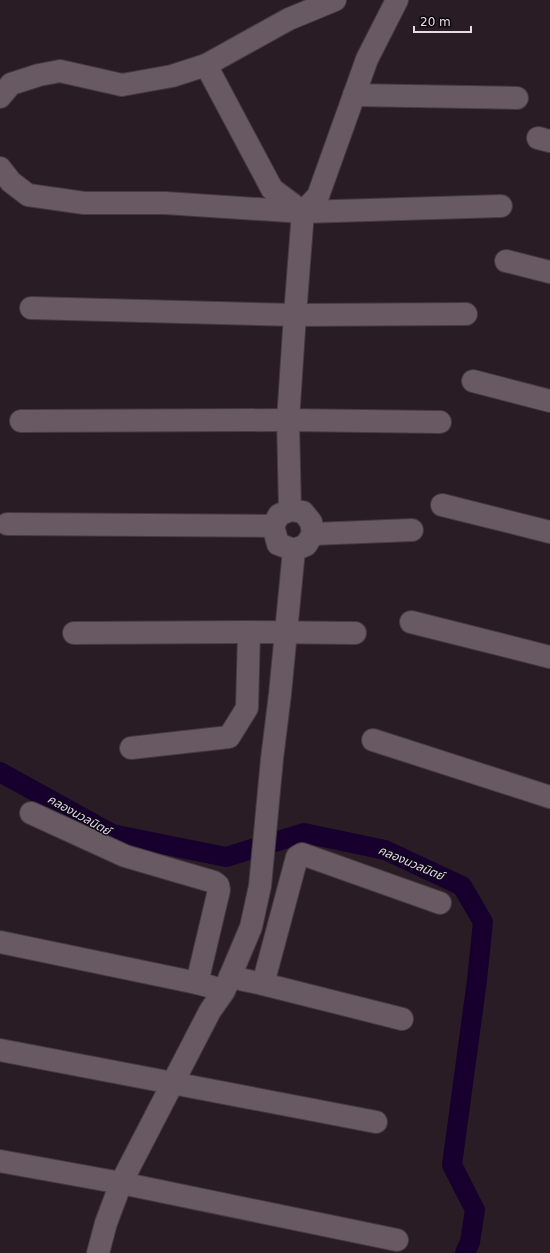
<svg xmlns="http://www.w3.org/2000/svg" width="550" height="1253" font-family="'DejaVu Sans','Noto Sans Thai',sans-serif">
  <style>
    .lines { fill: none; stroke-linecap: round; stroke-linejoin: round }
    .canal { stroke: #18002e; stroke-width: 20 }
    .minor-casing { stroke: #443a40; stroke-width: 24 }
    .minor { stroke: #685962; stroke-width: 22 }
    .labels { text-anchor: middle; stroke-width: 3; stroke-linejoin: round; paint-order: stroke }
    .water-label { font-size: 12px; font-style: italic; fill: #e2d3fb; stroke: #0e090c }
  </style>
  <rect width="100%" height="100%" fill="#291c24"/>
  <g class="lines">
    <path class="canal" d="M 0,772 L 112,834 L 226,857 L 304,833 L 385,850 L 462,886 L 483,922 L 477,980 L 452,1165 L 475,1210 L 470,1242 L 465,1253"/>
    <defs>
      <g id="minor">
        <path d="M 206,65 L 272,189 L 303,212"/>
        <path d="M 354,95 L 517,98"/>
        <path d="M 0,97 L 11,84 L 39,75 L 60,71 L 122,85 L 172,76 L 206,65 L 289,19 L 335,0"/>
        <path d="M 538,138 L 550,141"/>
        <path d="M 0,168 L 11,182 L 28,195 L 84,203 L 165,203 L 303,212 L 501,206"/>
        <path d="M 506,261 L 550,272"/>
        <path d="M 31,308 L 295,315 L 466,314"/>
        <path d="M 473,381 L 550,401"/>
        <path d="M 21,421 L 288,420 L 440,422"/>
        <path d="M 442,505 L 550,532"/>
        <path d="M 290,510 L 288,420 L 295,315 L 303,212 L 318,196 L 367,59 L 397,0"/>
        <path d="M 290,510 L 303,512 L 311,522 L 313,534 L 306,545 L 294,550 L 278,544 L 273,526 L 279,515 Z"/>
        <path d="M 7,524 L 273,526"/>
        <path d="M 313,534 L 412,530"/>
        <path d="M 411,622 L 550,657"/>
        <path d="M 74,633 L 249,632 L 355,633"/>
        <path d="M 373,740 L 550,797"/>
        <path d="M 131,748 L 229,737 L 247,708 L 249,632"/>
        <path d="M 31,813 L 125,856 L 214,882 L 218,885 L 219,890 L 197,983"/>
        <path d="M 0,942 L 197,983 L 212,987"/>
        <path d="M 230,977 L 263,984 L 402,1019"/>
        <path d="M 263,984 L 297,857 L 302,854 L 440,903"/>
        <path d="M 0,1050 L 376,1122"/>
        <path d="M 0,1161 L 121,1183 L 397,1240"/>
        <path d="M 98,1253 L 106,1223 L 121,1183 L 210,1011 L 224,991 L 251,927 L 260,886 L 272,759 L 280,694 L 294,550"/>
      </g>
    </defs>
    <use href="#minor" class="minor-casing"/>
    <use href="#minor" class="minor"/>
  </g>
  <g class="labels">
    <g class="water-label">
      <text transform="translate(79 815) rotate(29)" y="4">คลองนวลนิตย์</text>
      <text transform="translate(411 863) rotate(23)" y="4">คลองนวลนิตย์</text>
    </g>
  </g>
  <path d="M414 26v6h57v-6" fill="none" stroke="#e5dce1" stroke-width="2"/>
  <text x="420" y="26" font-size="12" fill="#e5dce1" stroke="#0e090c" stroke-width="3" paint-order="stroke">20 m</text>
</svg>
